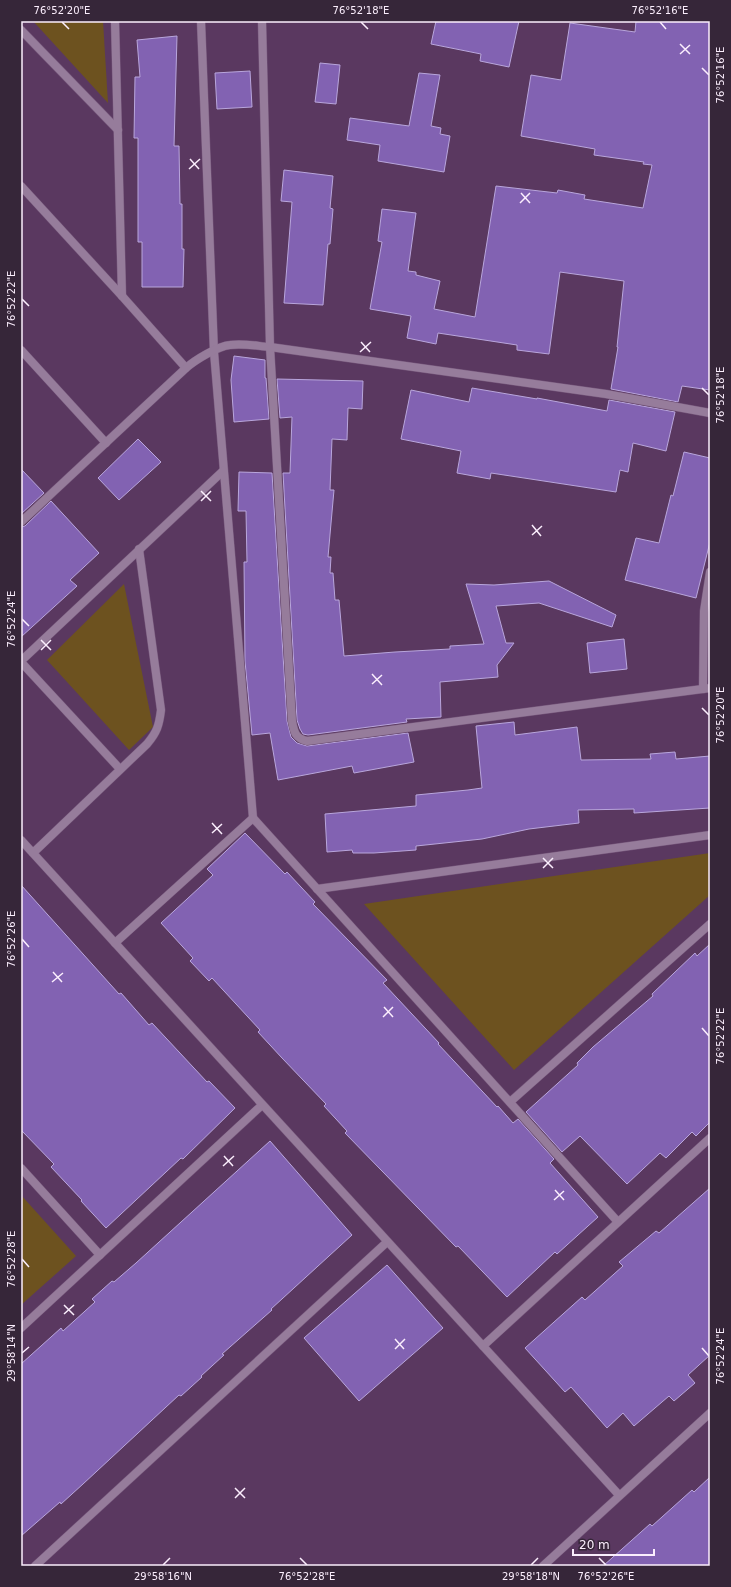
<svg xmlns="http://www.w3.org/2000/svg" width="731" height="1587" font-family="'DejaVu Sans',sans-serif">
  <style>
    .park { fill: #6d521f }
    .building { fill: #8262b2; stroke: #b9a6dc }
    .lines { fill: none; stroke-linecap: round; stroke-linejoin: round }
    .minor-casing { stroke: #745579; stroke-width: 9 }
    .tertiary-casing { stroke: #745579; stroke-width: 9 }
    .minor { stroke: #967c9b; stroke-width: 8 }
    .tertiary { stroke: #967c9b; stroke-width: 8 }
    .ticks { fill: none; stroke: #fbeefd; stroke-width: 1.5 }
    .neatline { fill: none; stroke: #fbeefd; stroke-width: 1.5 }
    .ticks-label { font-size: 10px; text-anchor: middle; fill: #fbeefd }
  </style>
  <rect width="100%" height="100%" fill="#5a3860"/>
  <g class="park">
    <path d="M 33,21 L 103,21 L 108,103 Z"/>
    <path d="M 124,584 L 153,727 L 129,750 L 47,660 Z"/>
    <path d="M 710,853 L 710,895 L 514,1070 L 364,904 Z"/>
    <path d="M 21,1195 L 76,1256 L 21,1305 Z"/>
  </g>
  <g class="building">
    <path d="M 436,21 L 519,21 L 509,67 L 480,61 L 481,54 L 431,44 Z"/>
    <path d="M 636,21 L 710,21 L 710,390 L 682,386 L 678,402 L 611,389 L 618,347 L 617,347 L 624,281 L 560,272 L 549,354 L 517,350 L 517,345 L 438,333 L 436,344 L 407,338 L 411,316 L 370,309 L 382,242 L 378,241 L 382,209 L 416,213 L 408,271 L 416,272 L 416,275 L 440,281 L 434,309 L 475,317 L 496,186 L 557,193 L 558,190 L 585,195 L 584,199 L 643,208 L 652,165 L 643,164 L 644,162 L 594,155 L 595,149 L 521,136 L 531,75 L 561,80 L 570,23 L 635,32 Z"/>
    <path d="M 177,36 L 174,146 L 179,146 L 180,204 L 182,204 L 182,249 L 184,249 L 183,287 L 142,287 L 142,242 L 138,242 L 138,138 L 134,138 L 135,77 L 140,77 L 137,40 Z"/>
    <path d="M 320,63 L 340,65 L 336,104 L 315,102 Z"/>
    <path d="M 250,71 L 252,107 L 217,109 L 215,73 Z"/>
    <path d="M 419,73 L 440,75 L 431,126 L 441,128 L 440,134 L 450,136 L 444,172 L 378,161 L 380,145 L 347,140 L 350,118 L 409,126 Z"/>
    <path d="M 284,170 L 333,176 L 330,208 L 333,209 L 330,244 L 328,244 L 323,305 L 284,303 L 292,202 L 281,201 Z"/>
    <path d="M 234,356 L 265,360 L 265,378 L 266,378 L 269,419 L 234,422 L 231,380 Z"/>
    <path d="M 277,379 L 363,381 L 362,409 L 348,408 L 347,440 L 332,439 L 330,490 L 334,490 L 328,557 L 331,557 L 330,573 L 333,573 L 335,600 L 339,600 L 344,656 L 395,652 L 450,649 L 450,646 L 484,644 L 466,584 L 494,585 L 549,581 L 616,615 L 612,627 L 539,603 L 496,606 L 506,643 L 514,643 L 497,665 L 498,677 L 440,682 L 441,717 L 406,719 L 407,722 L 308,735 L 303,734 L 300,729 L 297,720 L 283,473 L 290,473 L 292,417 L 280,418 Z"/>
    <path d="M 472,388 L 537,399 L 537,398 L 607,411 L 609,400 L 675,412 L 666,451 L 633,443 L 628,472 L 620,470 L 616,492 L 491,473 L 490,479 L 457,473 L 461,451 L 401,439 L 411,390 L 469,402 Z"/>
    <path d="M 138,439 L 161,462 L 119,500 L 98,478 Z"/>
    <path d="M 684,452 L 710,458 L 710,542 L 696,598 L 625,580 L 636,538 L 659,543 L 671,495 L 673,496 Z"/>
    <path d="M 21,469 L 44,493 L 21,514 Z"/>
    <path d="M 239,472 L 272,473 L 287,721 L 291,737 L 297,743 L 307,746 L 408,733 L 414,762 L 354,773 L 352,766 L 278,780 L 270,733 L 252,735 L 245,661 L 244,562 L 247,562 L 246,511 L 238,511 Z"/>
    <path d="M 51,501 L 99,553 L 70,580 L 77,586 L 21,637 L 21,527 L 25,526 Z"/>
    <path d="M 624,639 L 627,669 L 590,673 L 587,643 Z"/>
    <path d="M 514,722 L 515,735 L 577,727 L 581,760 L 651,759 L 650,754 L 675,752 L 676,759 L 710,756 L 710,808 L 634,813 L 634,809 L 578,810 L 579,823 L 529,829 L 482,839 L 416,846 L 416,850 L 374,853 L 353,853 L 352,850 L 327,852 L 325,814 L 416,806 L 416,795 L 468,790 L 482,788 L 476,726 Z"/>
    <path d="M 245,833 L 285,874 L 287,872 L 315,902 L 313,904 L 387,980 L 383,983 L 439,1043 L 438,1044 L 497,1107 L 498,1106 L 513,1123 L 518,1119 L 554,1159 L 550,1163 L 598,1217 L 557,1254 L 555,1252 L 507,1297 L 458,1246 L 456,1247 L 345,1133 L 347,1131 L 324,1106 L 326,1104 L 282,1058 L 258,1032 L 260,1030 L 212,978 L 209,981 L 190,961 L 193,958 L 161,923 L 213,875 L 207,869 Z"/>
    <path d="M 21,885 L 119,994 L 121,993 L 149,1025 L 152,1023 L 207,1082 L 209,1081 L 235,1108 L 183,1159 L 181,1158 L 106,1228 L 81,1201 L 82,1200 L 51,1167 L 54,1164 L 21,1130 Z"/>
    <path d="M 710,944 L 710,1122 L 696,1136 L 692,1132 L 666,1158 L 660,1153 L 627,1184 L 580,1136 L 562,1152 L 526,1112 L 578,1065 L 577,1063 L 593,1047 L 653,996 L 652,994 L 695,953 L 697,956 Z"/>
    <path d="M 270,1141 L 352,1235 L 271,1309 L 272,1310 L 222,1354 L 224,1355 L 201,1376 L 202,1377 L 181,1396 L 179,1395 L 83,1484 L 61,1504 L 60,1502 L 21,1536 L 21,1364 L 61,1328 L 63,1331 L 95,1302 L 92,1299 L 112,1281 L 114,1282 L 136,1263 Z"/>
    <path d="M 710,1188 L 710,1355 L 688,1375 L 695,1383 L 674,1401 L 669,1396 L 634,1426 L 623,1413 L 607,1428 L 571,1387 L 565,1392 L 525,1348 L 582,1297 L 585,1300 L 623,1266 L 619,1262 L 656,1231 L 659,1233 Z"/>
    <path d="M 387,1265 L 443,1328 L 359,1401 L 304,1338 Z"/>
    <path d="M 710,1477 L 710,1566 L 603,1566 L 650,1524 L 652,1526 L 692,1490 L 694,1492 Z"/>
  </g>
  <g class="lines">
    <defs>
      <g id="minor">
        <path d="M 115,21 L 122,296"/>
        <path d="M 201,21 L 214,352 L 253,818"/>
        <path d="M 262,21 L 270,347 L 292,721 C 294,732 295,738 307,741 L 710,688"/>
        <path d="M 21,30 L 118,130"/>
        <path d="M 21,186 L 122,296 L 186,368"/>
        <path d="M 21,350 L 106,443"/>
        <path d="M 21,522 L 186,368 C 195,360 218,346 230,345 C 243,343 257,346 270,347 L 606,394 L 710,413"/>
        <path d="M 21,661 L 223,471"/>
        <path d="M 21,662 L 120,769"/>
        <path d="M 703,689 L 704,611 L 710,572"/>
        <path d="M 33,853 L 147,744 C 157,732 159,726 161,710 L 139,549"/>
        <path d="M 317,889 L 710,835"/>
        <path d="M 115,943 L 253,818 L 618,1222"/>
        <path d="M 510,1102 L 710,924"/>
        <path d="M 21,1168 L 100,1255"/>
        <path d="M 21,1328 L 262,1105"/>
        <path d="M 483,1346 L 710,1138"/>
        <path d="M 35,1566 L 387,1242"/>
      </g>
      <g id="tertiary">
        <path d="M 21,840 L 619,1495"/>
        <path d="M 543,1566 L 710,1413"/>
      </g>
    </defs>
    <use href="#minor" class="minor-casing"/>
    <use href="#tertiary" class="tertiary-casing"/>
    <use href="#minor" class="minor"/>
    <use href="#tertiary" class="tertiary"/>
  </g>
  <path class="ticks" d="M 62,22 L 69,29M 361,22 L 368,29M 660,22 L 666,29M 680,44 L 690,54M 680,54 L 690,45M 702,68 L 709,75M 190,159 L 199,169M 189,169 L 200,159M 521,193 L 530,203M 520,203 L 530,193M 22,299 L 29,306M 361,342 L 370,352M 360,352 L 371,342M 702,388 L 709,395M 201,491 L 211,501M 201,501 L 211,491M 532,525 L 541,536M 532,535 L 542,526M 22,619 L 29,626M 41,640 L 51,650M 41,650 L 51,640M 372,674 L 382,685M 372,684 L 382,675M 702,708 L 709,715M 212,823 L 222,834M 212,833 L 222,824M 543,858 L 553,868M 543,868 L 553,858M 22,939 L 29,947M 53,972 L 62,982M 52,982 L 63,973M 384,1007 L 393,1017M 383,1017 L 393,1007M 702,1028 L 709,1036M 224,1156 L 233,1166M 223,1166 L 234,1156M 555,1190 L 564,1200M 554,1200 L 564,1191M 22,1259 L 29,1267M 64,1305 L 74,1315M 64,1314 L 74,1305M 395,1339 L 404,1349M 702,1348 L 709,1356M 395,1349 L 405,1339M 22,1353 L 29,1347M 235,1488 L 245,1498M 235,1498 L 245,1488M 300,1558 L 307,1565M 599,1558 L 606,1565M 163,1565 L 170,1558M 531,1565 L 538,1558"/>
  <rect width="731" height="1587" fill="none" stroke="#362639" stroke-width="44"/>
  <path d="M573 1549v6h81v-6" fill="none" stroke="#fbeefd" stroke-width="2"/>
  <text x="579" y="1549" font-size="12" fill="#fbeefd" stroke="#362639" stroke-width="3" paint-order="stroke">20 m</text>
  <rect x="22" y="22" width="687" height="1543" class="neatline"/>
  <g class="ticks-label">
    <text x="62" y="14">76°52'20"E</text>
    <text x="361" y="14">76°52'18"E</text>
    <text x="660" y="14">76°52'16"E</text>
    <text transform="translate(720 75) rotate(-90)" y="4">76°52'16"E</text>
    <text transform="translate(11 299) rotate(-90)" y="4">76°52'22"E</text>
    <text transform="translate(720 395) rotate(-90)" y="4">76°52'18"E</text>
    <text transform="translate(11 619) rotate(-90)" y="4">76°52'24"E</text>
    <text transform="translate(720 715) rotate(-90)" y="4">76°52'20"E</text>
    <text transform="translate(11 939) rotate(-90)" y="4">76°52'26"E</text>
    <text transform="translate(720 1036) rotate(-90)" y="4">76°52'22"E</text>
    <text transform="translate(11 1259) rotate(-90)" y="4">76°52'28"E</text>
    <text transform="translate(11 1353) rotate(-90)" y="4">29°58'14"N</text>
    <text transform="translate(720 1356) rotate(-90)" y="4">76°52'24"E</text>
    <text x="163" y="1580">29°58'16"N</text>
    <text x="307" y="1580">76°52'28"E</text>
    <text x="531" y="1580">29°58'18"N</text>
    <text x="606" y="1580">76°52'26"E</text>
  </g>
</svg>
